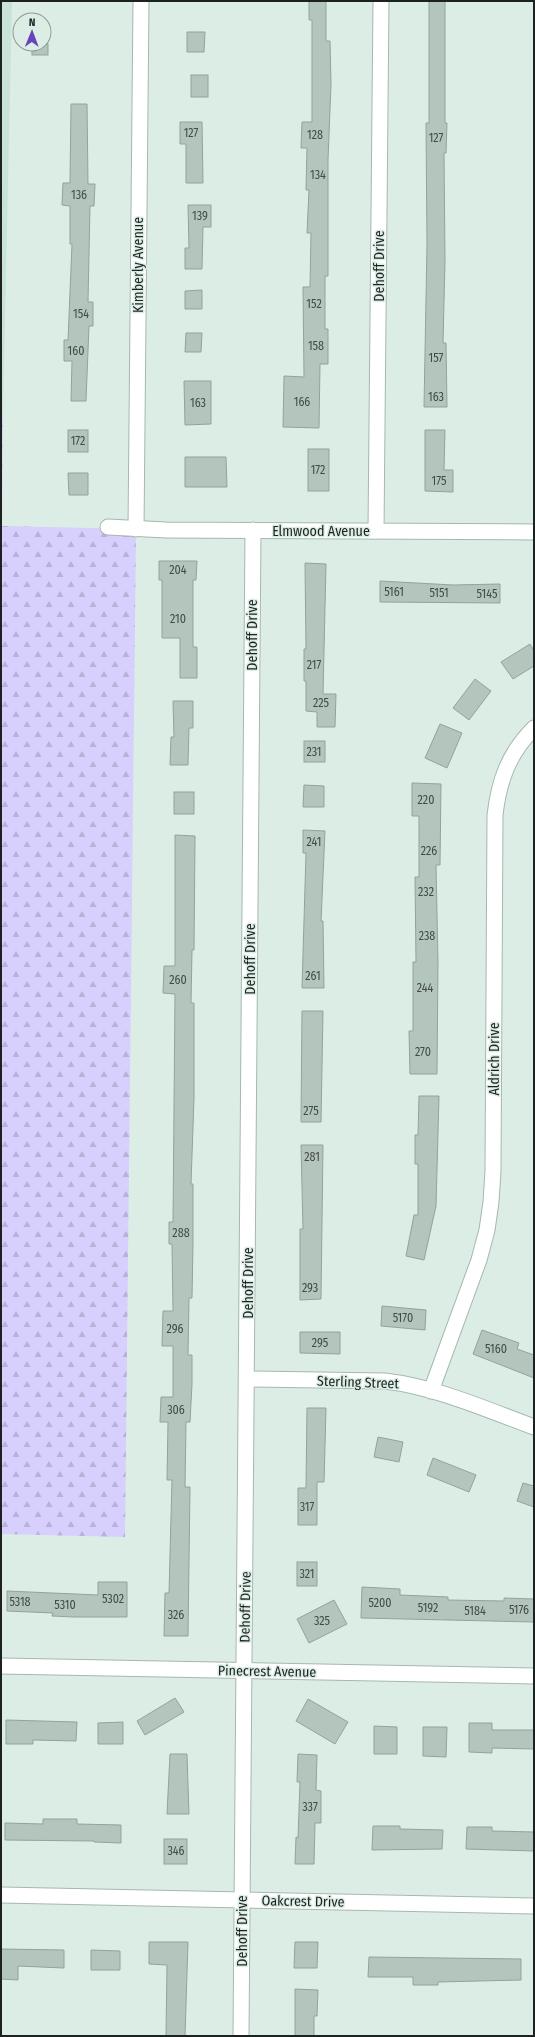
<svg xmlns="http://www.w3.org/2000/svg" width="535" height="2037" font-family="'Fira Sans Condensed',sans-serif">
  <style>
    .built { fill: #c9e3d9 }
    .forest { fill: url(#forest-firs) }
    .building { fill: #b4c5be; stroke: #92a39c }
    .lines { fill: none; stroke-linecap: round; stroke-linejoin: round }
    .minor-casing { stroke: #a6b7b0; stroke-width: 17 }
    .minor { stroke: #fff; stroke-width: 15 }
    .labels { text-anchor: middle; stroke-width: 3; stroke-linejoin: round; paint-order: stroke }
    .number-label { font-size: 12px; fill: #424b47 }
    .street-label { font-size: 14px; fill: #1c221f; stroke: #dcede6 }
  </style>
  <defs>
    <pattern id="forest-firs" width="22" height="20" patternUnits="userSpaceOnUse"><rect width="22" height="20" fill="#d7cffd"/><path d="M5 1l3.5 6h-7zM16 11l3.5 6h-7z" fill="#b8b1d8"/></pattern>
  </defs>
  <rect width="100%" height="100%" fill="#dcede6"/>
  <path class="built" d="M 1,1 L 12,1 L 3,413 L 1,413 Z"/>
  <path class="forest" d="M 1,413 L 3,413 L 2,526 L 136,529 L 125,1537 L 1,1534 Z"/>
  <g class="building">
    <path d="M 309,1 L 326,1 L 326,41 L 330,41 L 331,84 L 328,160 L 328,276 L 325,276 L 325,329 L 328,329 L 328,364 L 320,364 L 319,428 L 283,427 L 284,376 L 304,377 L 303,287 L 310,287 L 311,233 L 307,233 L 309,190 L 306,190 L 307,148 L 301,148 L 302,122 L 312,122 L 312,20 L 309,20 Z"/>
    <path d="M 429,1 L 445,1 L 445,123 L 447,123 L 446,153 L 444,153 L 445,261 L 443,343 L 446,343 L 447,407 L 424,407 L 427,245 L 426,123 L 429,123 Z"/>
    <path d="M 187,32 L 205,32 L 204,52 L 187,52 Z"/>
    <rect x="32" y="44" width="16" height="11"/>
    <rect x="191" y="75" width="17" height="22"/>
    <path d="M 71,104 L 87,104 L 88,184 L 95,184 L 94,206 L 90,206 L 88,302 L 93,302 L 93,326 L 89,326 L 86,401 L 71,401 L 72,361 L 64,361 L 64,340 L 68,340 L 72,244 L 70,244 L 70,206 L 62,205 L 63,183 L 70,183 Z"/>
    <path d="M 180,122 L 202,122 L 203,183 L 186,183 L 186,144 L 180,144 Z"/>
    <path d="M 188,205 L 211,205 L 211,227 L 203,227 L 202,269 L 185,269 L 185,248 L 189,248 Z"/>
    <path d="M 202,290 L 202,309 L 185,309 L 185,291 Z"/>
    <path d="M 186,333 L 202,333 L 201,352 L 185,352 Z"/>
    <path d="M 184,381 L 211,381 L 211,424 L 185,425 Z"/>
    <rect x="68" y="430" width="20" height="22"/>
    <path d="M 425,430 L 445,430 L 444,470 L 453,470 L 453,492 L 425,491 Z"/>
    <rect x="308" y="449" width="21" height="42"/>
    <path d="M 185,457 L 226,457 L 227,487 L 185,487 Z"/>
    <path d="M 68,473 L 88,473 L 88,495 L 69,495 Z"/>
    <path d="M 159,561 L 197,561 L 196,580 L 193,580 L 193,647 L 197,647 L 197,678 L 180,678 L 180,638 L 162,638 L 162,580 L 159,580 Z"/>
    <path d="M 305,563 L 326,564 L 323,694 L 336,694 L 335,727 L 317,727 L 317,712 L 306,711 L 306,681 L 304,681 L 304,649 L 306,649 Z"/>
    <path d="M 380,581 L 453,585 L 500,584 L 500,603 L 380,602 Z"/>
    <path d="M 530,644 L 534,651 L 534,666 L 513,679 L 501,662 Z"/>
    <path d="M 475,679 L 491,691 L 469,720 L 453,708 Z"/>
    <path d="M 173,701 L 193,701 L 193,728 L 189,728 L 188,765 L 170,765 L 171,737 L 174,737 Z"/>
    <path d="M 440,724 L 462,733 L 447,768 L 425,758 Z"/>
    <rect x="304" y="741" width="21" height="21"/>
    <path d="M 412,783 L 441,784 L 440,865 L 436,865 L 438,962 L 437,1074 L 410,1074 L 409,1031 L 413,1031 L 413,962 L 416,962 L 415,877 L 419,877 L 419,816 L 412,816 Z"/>
    <path d="M 304,785 L 324,786 L 324,807 L 303,807 Z"/>
    <rect x="174" y="792" width="20" height="22"/>
    <path d="M 303,830 L 325,831 L 321,921 L 323,921 L 324,988 L 302,988 L 306,853 L 303,853 Z"/>
    <path d="M 175,835 L 195,836 L 194,950 L 192,950 L 191,1003 L 194,1003 L 194,1098 L 191,1184 L 193,1184 L 193,1244 L 192,1298 L 189,1298 L 188,1355 L 192,1355 L 192,1384 L 190,1422 L 186,1422 L 185,1487 L 190,1487 L 188,1636 L 164,1636 L 165,1593 L 169,1593 L 172,1480 L 167,1480 L 168,1422 L 160,1422 L 161,1397 L 173,1397 L 173,1346 L 162,1346 L 163,1311 L 173,1311 L 172,1244 L 169,1244 L 169,1222 L 173,1222 L 175,994 L 163,993 L 164,966 L 175,966 Z"/>
    <path d="M 302,1011 L 323,1011 L 321,1122 L 301,1122 Z"/>
    <path d="M 419,1096 L 439,1096 L 436,1206 L 424,1260 L 406,1256 L 414,1215 L 418,1215 L 418,1164 L 415,1164 L 415,1135 L 418,1135 Z"/>
    <path d="M 301,1145 L 323,1145 L 321,1299 L 300,1300 L 300,1229 L 303,1229 Z"/>
    <path d="M 382,1306 L 426,1310 L 425,1330 L 381,1326 Z"/>
    <path d="M 482,1330 L 519,1343 L 517,1349 L 534,1355 L 534,1378 L 473,1354 Z"/>
    <path d="M 300,1332 L 340,1332 L 340,1354 L 300,1353 Z"/>
    <path d="M 307,1408 L 326,1408 L 324,1482 L 317,1482 L 317,1525 L 298,1525 L 298,1488 L 306,1488 Z"/>
    <path d="M 378,1437 L 403,1442 L 399,1462 L 374,1457 Z"/>
    <path d="M 433,1458 L 476,1475 L 469,1492 L 427,1475 Z"/>
    <path d="M 523,1483 L 534,1486 L 534,1507 L 517,1501 Z"/>
    <rect x="297" y="1562" width="20" height="24"/>
    <path d="M 98,1582 L 127,1582 L 127,1617 L 74,1617 L 52,1616 L 53,1613 L 7,1611 L 7,1591 L 98,1595 Z"/>
    <path d="M 362,1587 L 400,1589 L 400,1595 L 448,1597 L 448,1600 L 504,1601 L 504,1598 L 534,1599 L 534,1622 L 361,1618 Z"/>
    <path d="M 334,1600 L 347,1624 L 309,1643 L 297,1619 Z"/>
    <path d="M 175,1698 L 184,1712 L 145,1735 L 137,1721 Z"/>
    <path d="M 308,1699 L 348,1722 L 335,1744 L 296,1721 Z"/>
    <path d="M 6,1720 L 77,1722 L 76,1741 L 33,1740 L 33,1744 L 6,1744 Z"/>
    <path d="M 123,1722 L 123,1744 L 98,1744 L 98,1723 Z"/>
    <path d="M 469,1723 L 492,1723 L 492,1730 L 534,1730 L 534,1749 L 492,1748 L 492,1753 L 469,1752 Z"/>
    <path d="M 374,1726 L 397,1727 L 397,1754 L 374,1754 Z"/>
    <path d="M 423,1727 L 447,1727 L 446,1757 L 423,1756 Z"/>
    <path d="M 170,1754 L 187,1754 L 189,1814 L 167,1814 Z"/>
    <path d="M 298,1754 L 317,1755 L 316,1790 L 321,1791 L 321,1823 L 315,1823 L 314,1864 L 295,1864 L 296,1837 L 298,1838 L 300,1782 L 297,1782 Z"/>
    <path d="M 43,1819 L 77,1819 L 77,1824 L 121,1825 L 121,1843 L 94,1842 L 94,1841 L 5,1840 L 5,1823 L 43,1824 Z"/>
    <path d="M 373,1826 L 400,1826 L 400,1829 L 443,1830 L 442,1849 L 372,1850 Z"/>
    <path d="M 467,1827 L 492,1827 L 492,1831 L 534,1832 L 534,1851 L 466,1849 Z"/>
    <rect x="164" y="1839" width="23" height="25"/>
    <path d="M 149,1942 L 188,1942 L 185,2036 L 166,2036 L 167,1965 L 149,1964 Z"/>
    <path d="M 295,1942 L 318,1942 L 317,1968 L 294,1968 Z"/>
    <path d="M 1,1949 L 64,1950 L 64,1968 L 18,1966 L 18,1980 L 1,1979 Z"/>
    <path d="M 91,1950 L 120,1951 L 120,1970 L 91,1970 Z"/>
    <path d="M 369,1957 L 521,1959 L 521,1980 L 438,1982 L 438,1985 L 413,1985 L 413,1977 L 368,1977 Z"/>
    <path d="M 295,1989 L 318,1990 L 317,2016 L 314,2016 L 314,2036 L 295,2036 Z"/>
  </g>
  <g class="lines">
    <defs>
      <g id="minor">
        <path d="M 108,527 L 166,530 L 534,532"/>
        <path d="M 136,529 L 141,1"/>
        <path d="M 376,531 L 381,1"/>
        <path d="M 247,1379 L 385,1381 C 436,1387 485,1409 534,1427"/>
        <path d="M 431,1391 L 479,1260 L 487,1230 L 491,1202 L 493,1171 L 495,815 C 499,780 509,753 534,728"/>
        <path d="M 1,1666 L 534,1676"/>
        <path d="M 1,1895 L 534,1906"/>
        <path d="M 241,2036 L 253,530"/>
      </g>
    </defs>
    <use href="#minor" class="minor-casing"/>
    <use href="#minor" class="minor"/>
  </g>
  <g class="labels">
    <g class="number-label">
      <text x="191" y="137">127</text>
      <text x="315" y="139">128</text>
      <text x="436" y="142">127</text>
      <text x="318" y="179">134</text>
      <text x="79" y="199">136</text>
      <text x="200" y="220">139</text>
      <text x="314" y="308">152</text>
      <text x="81" y="318">154</text>
      <text x="316" y="350">158</text>
      <text x="76" y="355">160</text>
      <text x="436" y="362">157</text>
      <text x="436" y="401">163</text>
      <text x="302" y="406">166</text>
      <text x="198" y="407">163</text>
      <text x="78" y="445">172</text>
      <text x="318" y="474">172</text>
      <text x="439" y="485">175</text>
      <text x="178" y="574">204</text>
      <text x="394" y="596">5161</text>
      <text x="439" y="597">5151</text>
      <text x="487" y="598">5145</text>
      <text x="178" y="623">210</text>
      <text x="314" y="669">217</text>
      <text x="321" y="707">225</text>
      <text x="314" y="756">231</text>
      <text x="426" y="804">220</text>
      <text x="314" y="846">241</text>
      <text x="429" y="855">226</text>
      <text x="426" y="896">232</text>
      <text x="427" y="940">238</text>
      <text x="313" y="980">261</text>
      <text x="178" y="984">260</text>
      <text x="425" y="992">244</text>
      <text x="423" y="1056">270</text>
      <text x="311" y="1115">275</text>
      <text x="312" y="1161">281</text>
      <text x="181" y="1237">288</text>
      <text x="310" y="1292">293</text>
      <text x="403" y="1322">5170</text>
      <text x="175" y="1333">296</text>
      <text x="320" y="1347">295</text>
      <text x="496" y="1353">5160</text>
      <text x="176" y="1414">306</text>
      <text x="307" y="1511">317</text>
      <text x="307" y="1578">321</text>
      <text x="113" y="1603">5302</text>
      <text x="20" y="1606">5318</text>
      <text x="380" y="1607">5200</text>
      <text x="65" y="1609">5310</text>
      <text x="428" y="1612">5192</text>
      <text x="519" y="1614">5176</text>
      <text x="475" y="1615">5184</text>
      <text x="176" y="1619">326</text>
      <text x="322" y="1625">325</text>
      <text x="310" y="1811">337</text>
      <text x="176" y="1855">346</text>
    </g>
    <g class="street-label">
      <text transform="translate(138 265) rotate(-90)" y="5">Kimberly Avenue</text>
      <text transform="translate(379 266) rotate(-90)" y="5">Dehoff Drive</text>
      <text x="321" y="536">Elmwood Avenue</text>
      <text transform="translate(252 635) rotate(-90)" y="5">Dehoff Drive</text>
      <text transform="translate(250 959) rotate(-90)" y="5">Dehoff Drive</text>
      <text transform="translate(494 1059) rotate(-90)" y="5">Aldrich Drive</text>
      <text transform="translate(248 1283) rotate(-90)" y="5">Dehoff Drive</text>
      <text transform="translate(358 1382) rotate(2)" y="5">Sterling Street</text>
      <text transform="translate(245 1607) rotate(-89)" y="5">Dehoff Drive</text>
      <text transform="translate(267 1671) rotate(1)" y="5">Pinecrest Avenue</text>
      <text transform="translate(303 1901) rotate(1)" y="5">Oakcrest Drive</text>
      <text transform="translate(242 1931) rotate(-90)" y="5">Dehoff Drive</text>
    </g>
  </g>
  <rect width="535" height="2037" fill="none" stroke="#1c221f" stroke-width="4"/>
  <g transform="translate(32 32) rotate(1)"><circle r="19" fill="#dcede6" stroke="#8f9c96"/>
  <path d="M0-3L7 15L0 10L-7 15Z" fill="#6843bc"/>
  <text y="-6" font-size="11" font-weight="bold" text-anchor="middle" fill="#1c221f">N</text>
  </g>
</svg>
